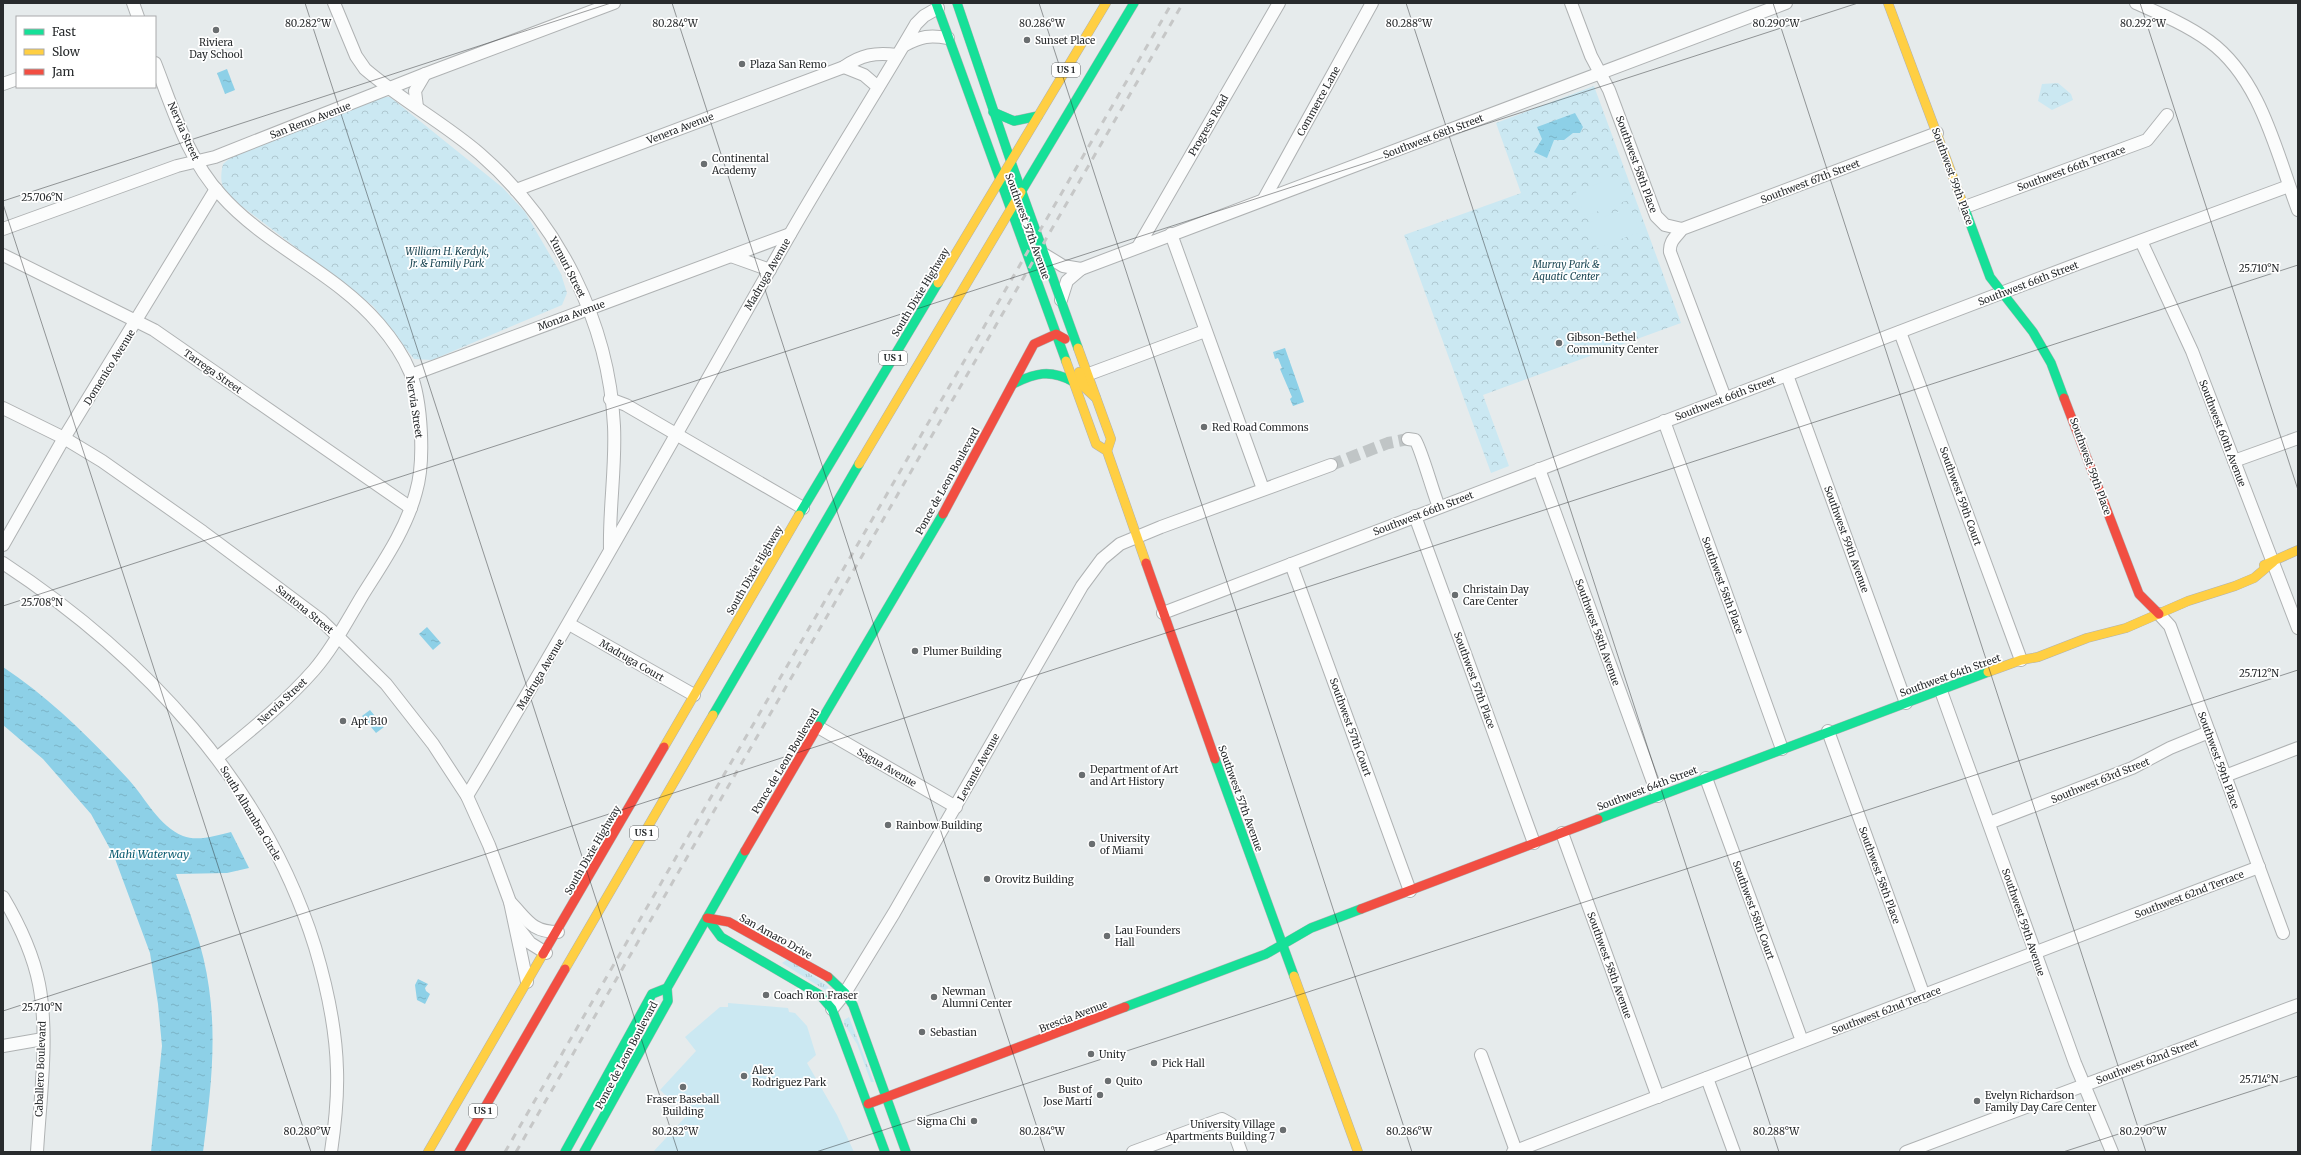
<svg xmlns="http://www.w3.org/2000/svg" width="2301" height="1155" font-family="Merriweather,serif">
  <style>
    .grass { fill: url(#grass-tufts) }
    .forest { fill: url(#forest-crowns) }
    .garden { fill: #cbe8f2 }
    .water { fill: url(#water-ripples) }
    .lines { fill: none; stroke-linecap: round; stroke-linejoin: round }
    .street-tunnel { stroke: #c0c5c6; stroke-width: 12; stroke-dasharray: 12 6; stroke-linecap: butt }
    .street-casing { stroke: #afb2b3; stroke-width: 14 }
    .fast-casing { stroke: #afb2b3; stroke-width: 10 }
    .slow-casing { stroke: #afb2b3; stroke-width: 10 }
    .jam-casing { stroke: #afb2b3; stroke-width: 10 }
    .street { stroke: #fbfcfc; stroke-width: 12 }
    .fast { stroke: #16e098; stroke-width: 9 }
    .slow { stroke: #ffcf43; stroke-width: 9 }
    .jam { stroke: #f24e42; stroke-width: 9 }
    .rail { stroke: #c6c7c7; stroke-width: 3; stroke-dasharray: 7 7; stroke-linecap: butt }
    .ticks { fill: none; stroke: #282b2d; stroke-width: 1; stroke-opacity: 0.45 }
    .poi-dot { fill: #6a6e70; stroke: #fff; stroke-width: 1.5 }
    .labels { text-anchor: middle; stroke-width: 3.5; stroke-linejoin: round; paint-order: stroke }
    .shield { fill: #fff; stroke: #686b6c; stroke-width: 1 }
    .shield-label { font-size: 9px; font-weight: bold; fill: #282b2d }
    .poi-label { font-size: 10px; fill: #282b2d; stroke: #fff; text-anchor: start }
    .street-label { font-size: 10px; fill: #282b2d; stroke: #fff }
    .park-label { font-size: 10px; font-style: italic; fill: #1c4754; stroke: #fff }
    .water-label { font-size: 11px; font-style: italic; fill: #0a5c71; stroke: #fff }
    .ticks-label { font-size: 10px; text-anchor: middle; fill: #282b2d; stroke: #fff; stroke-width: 3.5; stroke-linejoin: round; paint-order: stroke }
  </style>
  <defs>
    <pattern id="grass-tufts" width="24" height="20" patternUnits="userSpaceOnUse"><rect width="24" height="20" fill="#cbe8f2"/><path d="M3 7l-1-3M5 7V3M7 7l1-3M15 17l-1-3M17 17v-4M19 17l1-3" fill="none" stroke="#aec7d0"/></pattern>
    <pattern id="forest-crowns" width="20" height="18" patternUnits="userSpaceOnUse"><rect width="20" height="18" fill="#cbe8f2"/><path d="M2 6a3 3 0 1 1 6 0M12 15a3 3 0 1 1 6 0" fill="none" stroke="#aec7d0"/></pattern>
    <pattern id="water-ripples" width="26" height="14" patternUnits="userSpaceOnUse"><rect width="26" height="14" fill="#8dd0e7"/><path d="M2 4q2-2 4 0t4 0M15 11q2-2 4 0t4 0" fill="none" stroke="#7ab3c6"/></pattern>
  </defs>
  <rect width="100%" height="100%" fill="#e6ebec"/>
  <g class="grass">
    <path d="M 788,959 L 829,987 L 825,990 L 782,963 Z"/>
    <path d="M 849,1017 L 874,1082 L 871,1082 L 857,1044 L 844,1024 L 844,1020 Z"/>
  </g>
  <g class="forest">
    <path d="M 2058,83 L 2071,94 L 2073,100 L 2052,110 L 2038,101 L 2042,84 Z"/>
    <path d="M 1594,86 L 1681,323 L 1483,395 L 1509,466 L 1491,473 L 1404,235 L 1521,193 L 1496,123 Z"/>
    <path d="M 382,97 L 390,97 L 503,188 L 525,212 L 561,274 L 567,293 L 562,305 L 432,360 L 414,359 L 373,306 L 244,208 C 227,193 217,189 223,164 L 234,155 Z"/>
  </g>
  <g class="garden">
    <path d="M 1618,176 L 1628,200 L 1585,216 L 1576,192 Z"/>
    <path d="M 1630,207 L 1640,232 L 1597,248 L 1588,223 Z"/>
    <path d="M 728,1003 L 788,1008 L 789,1012 L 795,1013 L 807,1026 L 816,1055 L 807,1063 L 837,1115 L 854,1152 L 653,1152 L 691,1111 L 678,1101 L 675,1104 L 660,1090 L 696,1051 L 685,1037 L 720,1007 L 728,1007 Z"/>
  </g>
  <g class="water">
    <path d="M 227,69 L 235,90 L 225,94 L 217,73 Z"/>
    <path d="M 1575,113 L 1583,127 L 1580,133 L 1573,133 L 1564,140 L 1554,140 L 1547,158 L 1534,152 L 1542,139 L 1537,127 Z"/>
    <path d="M 1285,348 L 1304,402 L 1293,406 L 1290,399 L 1292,397 L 1280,369 L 1282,368 L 1278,358 L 1275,359 L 1273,352 Z"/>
    <path d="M 427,627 L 441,643 L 433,650 L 419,634 Z"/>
    <path d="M 3,667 C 50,698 91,739 129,780 C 146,799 159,826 183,836 C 198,842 217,835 231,832 L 249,868 L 227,873 L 176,874 C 189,911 204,948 209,988 C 217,1043 210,1097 203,1152 L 151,1152 L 162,1046 L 158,1004 L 150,953 L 114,856 L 91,814 L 43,759 L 3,725 Z"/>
    <path d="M 370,710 L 384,727 L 376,733 L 362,716 Z"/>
    <path d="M 418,979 L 428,984 L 425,988 L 426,991 L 430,994 L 425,1004 L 417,1000 L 415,985 Z"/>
  </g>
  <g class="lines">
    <path class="street-tunnel" d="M 1331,465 L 1388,443 L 1408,439"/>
    <defs>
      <g id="street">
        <path d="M 133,3 L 138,17"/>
        <path d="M 334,3 L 356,56 L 365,69 C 401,100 444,123 480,154 C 558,222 609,322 614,426 C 616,467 609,508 610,549"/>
        <path d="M 1571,3 L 1591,56 L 1609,90 L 1656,216 L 1665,225 L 1682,229"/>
        <path d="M 2136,3 C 2161,14 2187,25 2209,41 C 2261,79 2276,152 2298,210"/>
        <path d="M 905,45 C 921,36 930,35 948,38"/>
        <path d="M 155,63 C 173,109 187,158 221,195 C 266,246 335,272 379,324 C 391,338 403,355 410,372 C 422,401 425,462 416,492 C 406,530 382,564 362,596 C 347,621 333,648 314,670 C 286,702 251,730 218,757"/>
        <path d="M 844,67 L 864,75 L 878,87"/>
        <path d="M 3,84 L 17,79"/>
        <path d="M 417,107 L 415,91 L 425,74"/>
        <path d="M 516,190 L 844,67 C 861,55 875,52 897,55"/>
        <path d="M 1264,199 L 1372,3"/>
        <path d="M 1965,207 L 2147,140 L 2167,115"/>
        <path d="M 3,229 L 177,166 L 215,157 L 425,74 L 614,3"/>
        <path d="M 1171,234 L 1263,489"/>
        <path d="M 2141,241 L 2192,351 L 2298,628"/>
        <path d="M 1138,247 L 1279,3"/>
        <path d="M 3,255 L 154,330 L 411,508"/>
        <path d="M 1045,255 L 1063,266 L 1081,269"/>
        <path d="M 731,256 L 770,270"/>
        <path d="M 1061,300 L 1067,281 L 1081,269 L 1786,3"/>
        <path d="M 1900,332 L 2021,660"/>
        <path d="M 1089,374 L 1205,331"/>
        <path d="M 411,375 L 790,234"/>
        <path d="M 1787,375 L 1906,703"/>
        <path d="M 1725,398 L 1670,252 C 1669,241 1676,237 1682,229 L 1937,133"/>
        <path d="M 610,399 L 626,405 L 803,508"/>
        <path d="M 3,408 L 64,438 L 102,461 L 203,532 L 321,620 L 386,684 L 433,744 L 467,796 L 489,845 L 510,902 L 527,982"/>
        <path d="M 1664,421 L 1782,749"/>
        <path d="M 1408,439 L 1415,440 C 1420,445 1434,496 1439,507"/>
        <path d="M 2234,461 L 2298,438"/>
        <path d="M 1539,469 L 1658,796"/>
        <path d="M 1415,516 L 1534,843"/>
        <path d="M 3,545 L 64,438 L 216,189"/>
        <path d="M 3,563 C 144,656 264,783 315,947 C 327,987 336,1028 337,1070 C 338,1098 335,1125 331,1152"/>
        <path d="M 1291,564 L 1410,891"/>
        <path d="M 1163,613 L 2072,266 L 2289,186"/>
        <path d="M 2159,614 L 2170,626 L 2283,933"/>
        <path d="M 569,624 L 694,695"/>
        <path d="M 1941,691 L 2075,1063 L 2112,1152"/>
        <path d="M 818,727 L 956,807"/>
        <path d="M 1828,731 L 1924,996"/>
        <path d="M 2225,776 L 2298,748"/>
        <path d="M 1706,778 L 1802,1041"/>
        <path d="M 467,796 C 578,611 682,423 789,236 C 830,164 875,95 916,24 L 924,16 L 938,8"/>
        <path d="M 1989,823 L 2132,768 L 2170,748 L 2209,732"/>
        <path d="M 1562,833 L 1658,1097"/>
        <path d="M 3,897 C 19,924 33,954 39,984 C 49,1036 40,1099 37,1152"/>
        <path d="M 510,902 C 527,919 531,932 558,932"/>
        <path d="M 516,925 L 530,943 L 546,953"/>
        <path d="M 832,1009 L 845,993 L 894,913 L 1082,586 L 1102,559 L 1120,544 L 1161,527 L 1331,465"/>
        <path d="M 3,1046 L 43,1039"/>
        <path d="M 1481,1055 L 1516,1151"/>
        <path d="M 1707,1078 L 1734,1152"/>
        <path d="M 1133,1152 L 1222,1119 L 1231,1124 L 1241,1152"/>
        <path d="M 1513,1152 L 2259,867"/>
        <path d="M 1906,1152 L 2298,1005"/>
      </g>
      <g id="fast">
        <path d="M 936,3 L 1066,361"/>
        <path d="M 957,3 L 1011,162 L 1078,348"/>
        <path d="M 993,112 L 1014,121 L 1038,116"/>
        <path d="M 1021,192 L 1134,3"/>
        <path d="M 1963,204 L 1990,277 L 2033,332 L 2051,363 L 2064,398"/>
        <path d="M 1013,384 C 1035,373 1050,369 1072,381"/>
        <path d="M 799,515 L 938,283"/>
        <path d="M 713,715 L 859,464"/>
        <path d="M 818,726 L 943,514"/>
        <path d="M 1215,759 L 1294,976"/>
        <path d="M 1598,819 L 1988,672"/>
        <path d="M 707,918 L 721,937 L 820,995 L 832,1009 L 885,1152"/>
        <path d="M 828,977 L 845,993 L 853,1005 L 906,1152"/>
        <path d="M 1125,1007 L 1266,954 L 1311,928 L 1361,909"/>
        <path d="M 565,1152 L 652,994 L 667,988"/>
        <path d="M 584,1152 L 668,1001 L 667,988 L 745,851"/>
      </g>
      <g id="slow">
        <path d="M 1888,3 L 1963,204"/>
        <path d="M 938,283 L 1106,3"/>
        <path d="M 1078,348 L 1111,439 L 1107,451"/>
        <path d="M 1066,361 L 1096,444 L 1107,451 L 1146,563"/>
        <path d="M 1079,372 L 1084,387 L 1096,398"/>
        <path d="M 859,464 L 1021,192"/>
        <path d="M 2264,565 L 2298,550"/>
        <path d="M 1988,672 L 2021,660 L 2038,657 L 2087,638 L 2126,628 L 2188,601 L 2235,586 L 2254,578 L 2273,562"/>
        <path d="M 664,747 L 799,515"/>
        <path d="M 565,969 L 713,715"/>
        <path d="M 1294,976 L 1358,1152"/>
        <path d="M 428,1152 L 543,954"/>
      </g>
      <g id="jam">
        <path d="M 2064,398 L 2139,594 L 2159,614"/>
        <path d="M 943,514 L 1034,344 L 1056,334 L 1065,339"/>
        <path d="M 1146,563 L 1215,759"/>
        <path d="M 745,851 L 818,726"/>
        <path d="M 1361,909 L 1598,819"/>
        <path d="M 707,918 L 729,922 L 828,977"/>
        <path d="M 543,954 L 664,747"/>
        <path d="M 868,1104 L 1125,1007"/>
        <path d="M 459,1152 L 565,969"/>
      </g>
    </defs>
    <use href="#street" class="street-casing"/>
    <use href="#fast" class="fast-casing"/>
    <use href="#slow" class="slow-casing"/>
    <use href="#jam" class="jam-casing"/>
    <use href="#street" class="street"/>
    <use href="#fast" class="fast"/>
    <use href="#slow" class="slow"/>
    <use href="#jam" class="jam"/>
    <g class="rail">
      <path d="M 505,1152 L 1172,3"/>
      <path d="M 516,1152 L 1183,3"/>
    </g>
  </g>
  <path class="ticks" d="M 305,3 L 678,1152M 672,3 L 1045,1152M 1039,3 L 1412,1152M 1406,3 L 1779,1152M 1773,3 L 2146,1152M 2140,3 L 2298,490M 3,201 L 611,3M 3,204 L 311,1152M 3,606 L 1858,3M 3,1011 L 2298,265M 816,1152 L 2298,670M 2063,1152 L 2298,1076"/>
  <g class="poi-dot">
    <circle cx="216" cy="30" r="4"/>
    <circle cx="1027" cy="40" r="4"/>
    <circle cx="742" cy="64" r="4"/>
    <circle cx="704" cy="164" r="4"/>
    <circle cx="1559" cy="343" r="4"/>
    <circle cx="1204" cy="427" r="4"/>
    <circle cx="1455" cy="595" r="4"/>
    <circle cx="915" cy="651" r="4"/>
    <circle cx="343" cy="721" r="4"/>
    <circle cx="1082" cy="775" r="4"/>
    <circle cx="888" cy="825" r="4"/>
    <circle cx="1092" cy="844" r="4"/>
    <circle cx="987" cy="879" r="4"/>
    <circle cx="1107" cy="936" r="4"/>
    <circle cx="766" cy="995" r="4"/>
    <circle cx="934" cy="997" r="4"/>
    <circle cx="922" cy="1032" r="4"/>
    <circle cx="1091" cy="1054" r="4"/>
    <circle cx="1154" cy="1063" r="4"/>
    <circle cx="744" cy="1076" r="4"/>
    <circle cx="1108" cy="1081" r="4"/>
    <circle cx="683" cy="1087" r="4"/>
    <circle cx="1100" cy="1095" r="4"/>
    <circle cx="1977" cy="1101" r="4"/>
    <circle cx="974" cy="1121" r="4"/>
    <circle cx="1283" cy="1130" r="4"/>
  </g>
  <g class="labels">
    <g class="shield">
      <rect x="1052" y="63" width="28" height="14" rx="3"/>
      <rect x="879" y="351" width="28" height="14" rx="3"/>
      <rect x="630" y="826" width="28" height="14" rx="3"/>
      <rect x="469" y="1104" width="28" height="14" rx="3"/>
    </g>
    <g class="shield-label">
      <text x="1066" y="73">US 1</text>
      <text x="893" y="361">US 1</text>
      <text x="644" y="836">US 1</text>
      <text x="483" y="1114">US 1</text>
    </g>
    <g class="poi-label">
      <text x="1035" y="44">Sunset Place</text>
      <text x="216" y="46" text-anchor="middle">Riviera<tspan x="216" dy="12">Day School</tspan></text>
      <text x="750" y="68">Plaza San Remo</text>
      <text x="712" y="162">Continental<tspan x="712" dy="12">Academy</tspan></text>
      <text x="1567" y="341">Gibson-Bethel<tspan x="1567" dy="12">Community Center</tspan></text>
      <text x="1212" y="431">Red Road Commons</text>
      <text x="1463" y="593">Christain Day<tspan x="1463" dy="12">Care Center</tspan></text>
      <text x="923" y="655">Plumer Building</text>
      <text x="351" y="725">Apt B10</text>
      <text x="1090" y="773">Department of Art<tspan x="1090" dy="12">and Art History</tspan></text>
      <text x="896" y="829">Rainbow Building</text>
      <text x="1100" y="842">University<tspan x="1100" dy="12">of Miami</tspan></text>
      <text x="995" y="883">Orovitz Building</text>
      <text x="1115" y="934">Lau Founders<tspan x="1115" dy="12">Hall</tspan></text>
      <text x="942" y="995">Newman<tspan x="942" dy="12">Alumni Center</tspan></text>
      <text x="774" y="999">Coach Ron Fraser</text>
      <text x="930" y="1036">Sebastian</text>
      <text x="1099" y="1058">Unity</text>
      <text x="1162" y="1067">Pick Hall</text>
      <text x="752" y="1074">Alex<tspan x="752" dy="12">Rodriguez Park</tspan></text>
      <text x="1116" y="1085">Quito</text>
      <text x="1092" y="1093" text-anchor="end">Bust of<tspan x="1092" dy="12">Jose Martí</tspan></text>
      <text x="1985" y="1099">Evelyn Richardson<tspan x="1985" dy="12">Family Day Care Center</tspan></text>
      <text x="683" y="1103" text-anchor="middle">Fraser Baseball<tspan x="683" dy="12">Building</tspan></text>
      <text x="966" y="1125" text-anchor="end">Sigma Chi</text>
      <text x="1275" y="1128" text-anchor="end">University Village<tspan x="1275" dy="12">Apartments Building 7</tspan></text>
    </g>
    <g class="street-label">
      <text transform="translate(1318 101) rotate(-61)" y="4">Commerce Lane</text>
      <text transform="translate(310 120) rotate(-21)" y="4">San Remo Avenue</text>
      <text transform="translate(1208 125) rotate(-60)" y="4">Progress Road</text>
      <text transform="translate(680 128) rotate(-21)" y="4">Venera Avenue</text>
      <text transform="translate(184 131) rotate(66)" y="4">Nervia Street</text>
      <text transform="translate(1433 136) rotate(-21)" y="4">Southwest 68th Street</text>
      <text transform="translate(1637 164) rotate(70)" y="4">Southwest 58th Place</text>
      <text transform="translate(2071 168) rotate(-20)" y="4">Southwest 66th Terrace</text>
      <text transform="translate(1953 176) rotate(70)" y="4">Southwest 59th Place</text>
      <text transform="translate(1810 181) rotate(-21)" y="4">Southwest 67th Street</text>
      <text transform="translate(1028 226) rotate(70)" y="4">Southwest 57th Avenue</text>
      <text transform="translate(568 267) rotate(63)" y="4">Yumuri Street</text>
      <text transform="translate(767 274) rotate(-60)" y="4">Madruga Avenue</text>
      <text transform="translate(2028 283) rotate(-21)" y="4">Southwest 66th Street</text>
      <text transform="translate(920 292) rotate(-59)" y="4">South Dixie Highway</text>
      <text transform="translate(571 315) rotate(-20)" y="4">Monza Avenue</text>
      <text transform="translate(109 367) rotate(-58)" y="4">Domenico Avenue</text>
      <text transform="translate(213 371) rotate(35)" y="4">Tarrega Street</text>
      <text transform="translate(1725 398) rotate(-21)" y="4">Southwest 66th Street</text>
      <text transform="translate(415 407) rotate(81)" y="4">Nervia Street</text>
      <text transform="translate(2223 433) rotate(69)" y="4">Southwest 60th Avenue</text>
      <text transform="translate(2091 466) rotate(70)" y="4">Southwest 59th Place</text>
      <text transform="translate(947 481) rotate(-61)" y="4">Ponce de Leon Boulevard</text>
      <text transform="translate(1961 496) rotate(70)" y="4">Southwest 59th Court</text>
      <text transform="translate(1423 513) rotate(-21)" y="4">Southwest 66th Street</text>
      <text transform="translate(1847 539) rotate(70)" y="4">Southwest 59th Avenue</text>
      <text transform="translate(754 570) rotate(-60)" y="4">South Dixie Highway</text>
      <text transform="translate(1723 585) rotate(70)" y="4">Southwest 58th Place</text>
      <text transform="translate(305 609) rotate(39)" y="4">Santona Street</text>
      <text transform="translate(1598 632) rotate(70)" y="4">Southwest 58th Avenue</text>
      <text transform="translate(632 660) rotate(30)" y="4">Madruga Court</text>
      <text transform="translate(540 674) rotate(-59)" y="4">Madruga Avenue</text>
      <text transform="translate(1950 675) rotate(-20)" y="4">Southwest 64th Street</text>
      <text transform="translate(1475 680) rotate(70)" y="4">Southwest 57th Place</text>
      <text transform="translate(282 701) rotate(-43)" y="4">Nervia Street</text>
      <text transform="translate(1351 727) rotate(70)" y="4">Southwest 57th Court</text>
      <text transform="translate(2219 760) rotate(70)" y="4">Southwest 59th Place</text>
      <text transform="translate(785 761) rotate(-59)" y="4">Ponce de Leon Boulevard</text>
      <text transform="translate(887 767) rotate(30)" y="4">Sagua Avenue</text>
      <text transform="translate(978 767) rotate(-61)" y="4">Levante Avenue</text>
      <text transform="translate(2100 780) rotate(-22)" y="4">Southwest 63rd Street</text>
      <text transform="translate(1647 788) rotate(-21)" y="4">Southwest 64th Street</text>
      <text transform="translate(1241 798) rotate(70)" y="4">Southwest 57th Avenue</text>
      <text transform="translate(251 813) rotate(59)" y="4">South Alhambra Circle</text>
      <text transform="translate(592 850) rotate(-60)" y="4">South Dixie Highway</text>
      <text transform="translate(1880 875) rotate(70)" y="4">Southwest 58th Place</text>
      <text transform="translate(2189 894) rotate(-21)" y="4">Southwest 62nd Terrace</text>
      <text transform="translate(1754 910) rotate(70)" y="4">Southwest 58th Court</text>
      <text transform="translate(2024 922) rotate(71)" y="4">Southwest 59th Avenue</text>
      <text transform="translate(776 936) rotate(29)" y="4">San Amaro Drive</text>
      <text transform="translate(1610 965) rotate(70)" y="4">Southwest 58th Avenue</text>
      <text transform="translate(1886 1010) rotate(-21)" y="4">Southwest 62nd Terrace</text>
      <text transform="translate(1073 1016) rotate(-21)" y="4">Brescia Avenue</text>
      <text transform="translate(626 1055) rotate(-62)" y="4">Ponce de Leon Boulevard</text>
      <text transform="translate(2147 1061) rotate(-21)" y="4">Southwest 62nd Street</text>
      <text transform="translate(40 1069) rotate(-88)" y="4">Caballero Boulevard</text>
    </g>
    <g class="park-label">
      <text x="447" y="255">William H. Kerdyk,<tspan x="447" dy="12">Jr. &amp; Family Park</tspan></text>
      <text x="1566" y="268">Murray Park &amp;<tspan x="1566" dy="12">Aquatic Center</tspan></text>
    </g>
    <g class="water-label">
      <text x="149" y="858">Mahi Waterway</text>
    </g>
  </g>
  <g class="ticks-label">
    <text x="308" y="27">80.282°W</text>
    <text x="675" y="27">80.284°W</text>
    <text x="1042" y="27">80.286°W</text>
    <text x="1409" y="27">80.288°W</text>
    <text x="1776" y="27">80.290°W</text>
    <text x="2143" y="27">80.292°W</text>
    <text x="42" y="201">25.706°N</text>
    <text x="2259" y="272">25.710°N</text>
    <text x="42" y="606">25.708°N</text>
    <text x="2259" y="677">25.712°N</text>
    <text x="42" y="1011">25.710°N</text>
    <text x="2259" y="1083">25.714°N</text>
    <text x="307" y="1135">80.280°W</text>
    <text x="675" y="1135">80.282°W</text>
    <text x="1042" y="1135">80.284°W</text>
    <text x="1409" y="1135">80.286°W</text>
    <text x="1776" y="1135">80.288°W</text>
    <text x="2143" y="1135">80.290°W</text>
  </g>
  <rect width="2301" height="1155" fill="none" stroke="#282b2d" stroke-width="8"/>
  <rect x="16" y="16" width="140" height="72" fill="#ffffff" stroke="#a9aaab"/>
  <rect x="24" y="29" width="20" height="6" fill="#16e098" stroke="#a9aaab"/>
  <text x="52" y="36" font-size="12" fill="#282b2d">Fast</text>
  <rect x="24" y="49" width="20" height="6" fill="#ffcf43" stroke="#a9aaab"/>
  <text x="52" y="56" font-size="12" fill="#282b2d">Slow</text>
  <rect x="24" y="69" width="20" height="6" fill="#f24e42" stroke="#a9aaab"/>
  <text x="52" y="76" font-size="12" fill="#282b2d">Jam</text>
</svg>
